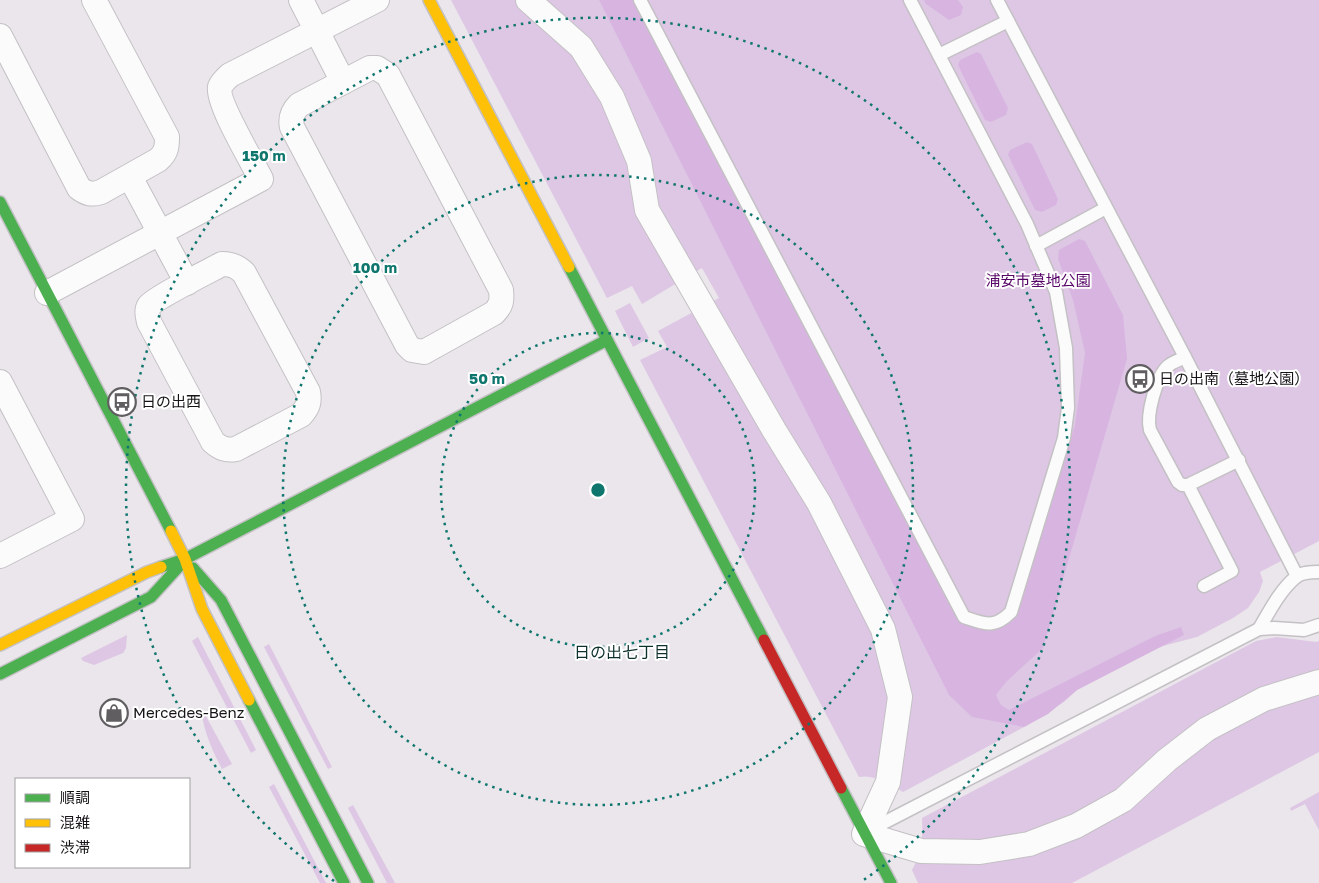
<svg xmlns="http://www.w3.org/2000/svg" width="1319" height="883" font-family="'Golos Text','Noto Sans JP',sans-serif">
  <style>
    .green { fill: #dec7e4 }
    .forest { fill: #d8b4e1 }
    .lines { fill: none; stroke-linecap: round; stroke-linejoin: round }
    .lane-casing { stroke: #c4c1c5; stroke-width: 15 }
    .street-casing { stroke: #c4c1c5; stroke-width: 26 }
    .fast-casing { stroke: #c4c1c5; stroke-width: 14 }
    .slow-casing { stroke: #c4c1c5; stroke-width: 14 }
    .jam-casing { stroke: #c4c1c5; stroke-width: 14 }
    .lane { stroke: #fcfbfc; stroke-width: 12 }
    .street { stroke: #fcfbfc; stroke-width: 24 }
    .fast { stroke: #4caf50; stroke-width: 11 }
    .slow { stroke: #ffc107; stroke-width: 11 }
    .jam { stroke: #c62828; stroke-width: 11 }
    .ring { fill: none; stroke: #0f766e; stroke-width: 2.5; stroke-dasharray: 2.5 5 }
    .labels { text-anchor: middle; stroke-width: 4; stroke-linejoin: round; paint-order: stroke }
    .park-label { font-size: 15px; fill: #570467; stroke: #fff }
    .poi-label { font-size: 15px; fill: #161416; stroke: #fff; text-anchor: start }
    .neighbourhood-label { font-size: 16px; fill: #0f312d; stroke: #fff }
    .centre { fill: #0f766e; stroke: #fff; stroke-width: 2.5 }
    .ring-label { font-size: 15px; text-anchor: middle; font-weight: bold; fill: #0f766e; stroke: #fff; stroke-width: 4; stroke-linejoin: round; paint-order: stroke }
  </style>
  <rect width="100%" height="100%" fill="#eae6eb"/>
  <g class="green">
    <path d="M 451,0 L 1319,0 L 1319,541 L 1260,572 L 1263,581 L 1259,592 L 1248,608 L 1233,618 L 1197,637 L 1159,647 L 1077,690 L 1064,702 L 1024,727 L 903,792 C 890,784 874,774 859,777 L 640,360 L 667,347 L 658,331 L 719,298 L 702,268 L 642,304 L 632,286 L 607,298 Z"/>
    <path d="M 630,303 L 649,338 L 633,347 L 615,311 Z"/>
    <path d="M 127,635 L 126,648 L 123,653 L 94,665 L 83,661 L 81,658 Z"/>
    <path d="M 198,637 L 256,750 L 251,753 L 192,641 Z"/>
    <path d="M 1277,637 L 1316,642 L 1319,641 L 1319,752 L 1072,883 L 918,883 L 912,870 C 922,853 923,838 922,818 L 1256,641 Z"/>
    <path d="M 269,644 L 332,767 L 328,769 L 264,647 Z"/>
    <path d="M 202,709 L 232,764 L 222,769 C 212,750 204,732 201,710 Z"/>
    <path d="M 274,784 L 326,883 L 320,883 L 269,787 Z"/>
    <path d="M 1319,792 L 1319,830 L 1305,804 L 1291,811 L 1290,808 Z"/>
    <path d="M 353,805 L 395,883 L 387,883 L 348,808 Z"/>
  </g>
  <g class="forest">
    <path d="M 599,0 L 633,0 L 959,618 C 986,631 989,636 1015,617 L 1075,425 L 1085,353 L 1073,300 L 1058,259 L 1059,250 L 1079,239 L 1085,241 L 1123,315 L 1127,359 L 1043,648 L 1006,682 L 996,695 L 1001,705 L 1009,710 L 1155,636 L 1181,627 L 1184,635 L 1077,690 L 1048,714 L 1024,727 L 972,717 L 949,695 Z"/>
    <path d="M 924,0 L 958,0 L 963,7 L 961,15 L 949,20 L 926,4 Z"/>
    <path d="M 977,52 L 981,54 L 1008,108 L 1006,115 L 991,122 L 985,120 L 958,65 L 960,60 Z"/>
    <path d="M 1027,142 L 1032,144 L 1058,199 L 1056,205 L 1042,212 L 1035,210 L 1008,155 L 1010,150 Z"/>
  </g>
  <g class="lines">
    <defs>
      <g id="lane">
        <path d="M 640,0 L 964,617 C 985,624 994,629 1011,612 L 1064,438 L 1068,408 L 1066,348 L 1056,292 L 1027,224 L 910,0"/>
        <path d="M 997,0 L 1185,357 L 1297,576"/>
        <path d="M 939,55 L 1008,21"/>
        <path d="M 1036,246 L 1106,208"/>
        <path d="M 1185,357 C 1180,360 1172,362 1168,366 C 1156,377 1146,415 1150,430 L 1178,482 L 1182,485 L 1188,485 L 1239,460"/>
        <path d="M 1188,485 L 1232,571 L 1204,586"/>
        <path d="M 1259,629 C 1269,612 1280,590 1296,577 C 1302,572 1312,572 1319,572"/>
        <path d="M 866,832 L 1259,629 L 1274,628 L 1304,630 L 1319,625"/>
      </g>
      <g id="street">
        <path d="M 301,0 L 343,82"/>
        <path d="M 528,0 L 581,47 L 612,97 L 639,161 L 647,210 L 774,430 L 819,503 L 883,629 L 900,697 L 888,782 L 864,834 L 921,851 L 980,852 L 1029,844 L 1076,826 L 1123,800 L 1167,760 L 1207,729 L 1264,699 L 1319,682"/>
        <path d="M 0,36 L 79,188 C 87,194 92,195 101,192 L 158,160 C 166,153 167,148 167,137 L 94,0"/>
        <path d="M 370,68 L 377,68 L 388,75 L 501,290 C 502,300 502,305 494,313 L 424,352 L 412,350 L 407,345 L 292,127 C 290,118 292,112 299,105 Z"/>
        <path d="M 130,177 L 187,283"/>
        <path d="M 222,264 C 231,264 237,266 244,273 L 308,392 C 310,402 308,407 301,415 L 236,449 C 226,451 220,448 213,442 L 149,322 C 148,317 146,311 149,306 C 155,298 209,271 222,264 Z"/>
        <path d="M 47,293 L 261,179 C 253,163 216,101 220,87 C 222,82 227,78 230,75 L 377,0"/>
        <path d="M 0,382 L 72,519 L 0,556"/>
      </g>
      <g id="fast">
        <path d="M 0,202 L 171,531"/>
        <path d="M 569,267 L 764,640"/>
        <path d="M 161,567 L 185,559 L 607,340"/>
        <path d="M 193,568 L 221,600 L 368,883"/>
        <path d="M 0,674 L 151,597 L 183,562"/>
        <path d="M 249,700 L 344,883"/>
        <path d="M 841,788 L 891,883"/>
      </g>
      <g id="slow">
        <path d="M 429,0 L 569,267"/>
        <path d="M 171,531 L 185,559 L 202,609 L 249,700"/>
        <path d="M 0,645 L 147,572 L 161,567"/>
      </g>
      <path id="jam" d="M 764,640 L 841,788"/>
    </defs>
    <use href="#lane" class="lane-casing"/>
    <use href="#street" class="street-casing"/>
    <use href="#fast" class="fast-casing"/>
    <use href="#slow" class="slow-casing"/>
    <use href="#jam" class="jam-casing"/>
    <use href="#lane" class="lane"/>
    <use href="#street" class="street"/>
    <use href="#fast" class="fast"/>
    <use href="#slow" class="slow"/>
    <use href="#jam" class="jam"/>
  </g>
  <g class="ring">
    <circle cx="598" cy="490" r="157"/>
    <circle cx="598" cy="490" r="315"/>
    <path d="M334 881A472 472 0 1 1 862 881"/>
  </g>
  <defs>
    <symbol id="bus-ring" viewBox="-11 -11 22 22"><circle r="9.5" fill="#fff" stroke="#605e61" stroke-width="1.5"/><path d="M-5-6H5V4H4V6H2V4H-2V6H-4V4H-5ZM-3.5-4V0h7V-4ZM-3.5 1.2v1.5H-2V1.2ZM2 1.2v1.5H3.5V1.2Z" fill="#605e61"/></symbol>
    <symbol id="shop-ring" viewBox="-11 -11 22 22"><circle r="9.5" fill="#fff" stroke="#605e61" stroke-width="1.5"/><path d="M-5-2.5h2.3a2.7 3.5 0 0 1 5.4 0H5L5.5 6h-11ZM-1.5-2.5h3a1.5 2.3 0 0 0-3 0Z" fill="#605e61"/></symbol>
  </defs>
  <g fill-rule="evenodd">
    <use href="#bus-ring" x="1124" y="363" width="32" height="32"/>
    <use href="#bus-ring" x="106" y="386" width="32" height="32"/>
    <use href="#shop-ring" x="98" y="697" width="32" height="32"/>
  </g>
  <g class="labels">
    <g class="park-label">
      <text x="1038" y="286">浦安市墓地公園</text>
    </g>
    <g class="poi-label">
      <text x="1159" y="384">日の出南（墓地公園）</text>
      <text x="141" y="407">日の出西</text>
      <text x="133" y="718">Mercedes-Benz</text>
    </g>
    <g class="neighbourhood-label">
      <text x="622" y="658">日の出七丁目</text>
    </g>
  </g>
  <circle cx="598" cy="490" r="8" class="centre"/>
  <g class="ring-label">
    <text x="264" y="161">150 m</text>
    <text x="375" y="273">100 m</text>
    <text x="487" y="384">50 m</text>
  </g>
  <rect x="15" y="778" width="175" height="90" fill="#ffffff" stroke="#a2a1a2"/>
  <rect x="25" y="794" width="25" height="8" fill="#4caf50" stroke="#a2a1a2"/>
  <text x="60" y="803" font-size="15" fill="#161416">順調</text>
  <rect x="25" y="819" width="25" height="8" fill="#ffc107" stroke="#a2a1a2"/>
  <text x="60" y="828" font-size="15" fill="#161416">混雑</text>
  <rect x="25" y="844" width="25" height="8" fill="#c62828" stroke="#a2a1a2"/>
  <text x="60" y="853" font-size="15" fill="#161416">渋滞</text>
</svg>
